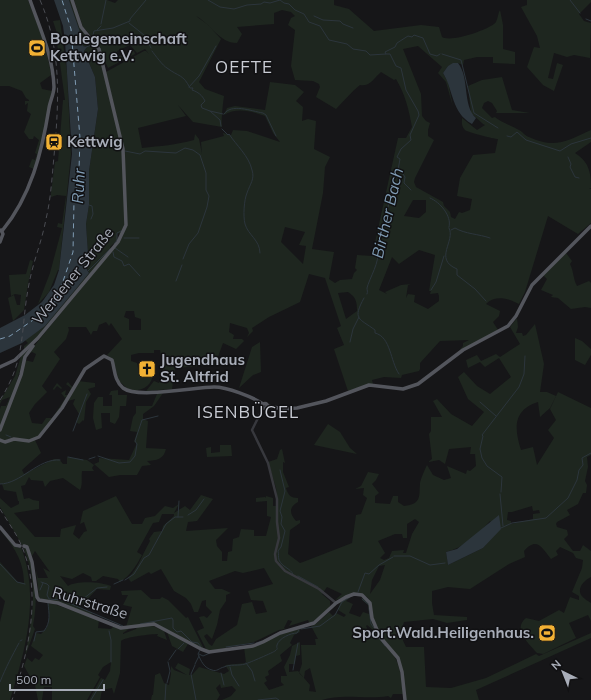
<svg xmlns="http://www.w3.org/2000/svg" width="591" height="700" font-family="Mulish,sans-serif">
  <style>
    .green { fill: #1e261f; fill-rule: evenodd }
    .water { fill: #2c353c }
    .lines { fill: none; stroke-linecap: round; stroke-linejoin: round }
    .stream { stroke: #2c353c; stroke-width: 1 }
    .ferry { stroke: #7f9bb3; stroke-width: 1; stroke-dasharray: 5 4; stroke-linecap: butt }
    .minor { stroke: #37383d; stroke-width: 2.5 }
    .major { stroke: #53555c; stroke-width: 3.5 }
    .rail { stroke: #4a4c52; stroke-width: 1; stroke-dasharray: 5 4; stroke-linecap: butt }
    .labels { text-anchor: middle; stroke-width: 3; stroke-linejoin: round; paint-order: stroke }
    .poi-label { font-size: 15px; font-weight: bold; fill: #a8adb8; stroke: #111113; text-anchor: start }
    .street-label { font-size: 15px; fill: #a8adb8; stroke: #111113 }
    .water-label { font-size: 16px; font-style: italic; fill: #7f9bb3; stroke: #111113 }
    .quarter-label { font-size: 17px; letter-spacing: 1px; fill: #c9ccd4; stroke: #111113 }
  </style>
  <rect width="100%" height="100%" fill="#161618"/>
  <g class="green">
    <path d="M 0,0 L 28,0 C 37,24 48,49 51,75 L 40,83 L 42,89 L 52,91 L 40,152 L 34,169 L 29,167 L 32,159 L 35,160 L 37,154 L 35,153 L 39,140 L 34,136 L 33,139 L 29,139 L 24,132 L 31,114 L 27,111 L 28,103 L 25,105 L 25,101 L 29,101 L 29,100 L 26,98 L 22,91 L 9,86 L 0,86 Z"/>
    <path d="M 69,0 L 71,0 L 81,27 L 98,49 L 122,147 L 125,182 L 125,151 L 106,72 L 144,51 L 146,51 L 149,54 L 145,49 L 137,53 L 130,45 L 117,51 L 119,56 L 134,51 L 135,54 L 108,68 L 95,40 L 83,27 L 74,0 L 107,0 L 115,3 L 118,0 L 334,0 L 334,5 L 349,9 L 374,31 L 421,25 L 439,27 L 442,37 C 451,43 491,29 496,22 C 498,18 498,13 500,10 L 503,25 L 503,49 L 515,52 L 515,64 L 493,63 L 493,57 L 477,57 L 464,60 L 463,65 L 458,63 L 448,66 L 443,73 L 448,82 L 453,107 L 446,82 L 438,73 L 442,67 L 418,46 L 403,49 L 421,94 L 422,116 L 426,121 L 430,123 L 428,130 L 428,136 L 434,140 L 415,178 L 414,182 L 416,187 L 443,202 L 444,206 L 450,212 L 451,217 L 455,219 L 459,212 L 462,213 L 470,210 L 472,199 L 457,196 L 460,178 L 473,155 L 495,153 L 498,139 C 494,139 467,132 465,130 C 461,126 462,122 462,118 L 477,130 L 485,125 L 483,124 L 471,113 L 468,86 L 482,80 L 502,77 L 512,110 L 530,113 L 496,113 L 497,111 L 492,103 L 488,101 L 484,103 L 482,108 L 492,118 L 495,117 C 499,121 512,126 519,130 C 523,132 525,136 529,137 C 555,149 567,141 591,130 L 591,142 L 575,153 C 589,162 591,172 591,188 L 589,188 L 591,189 L 591,223 L 578,234 L 548,216 L 525,292 L 519,304 C 508,298 495,295 486,304 L 500,311 L 499,316 L 493,322 L 498,330 L 459,351 L 463,346 L 463,343 L 469,340 L 440,341 L 420,363 L 420,369 L 419,371 L 402,375 L 401,378 L 384,377 L 372,380 L 373,384 L 348,391 L 334,349 L 344,345 L 337,328 L 341,326 L 325,278 L 309,274 L 300,302 L 269,317 L 252,328 L 253,331 L 247,337 L 249,333 L 247,328 L 230,323 L 229,332 L 234,335 L 233,339 L 242,339 L 244,341 L 236,349 L 223,343 L 215,365 L 175,368 L 172,389 L 146,391 L 154,381 L 159,383 L 163,370 L 160,350 L 154,350 L 154,353 L 139,353 L 131,355 L 131,361 L 137,363 L 139,373 L 153,372 C 153,386 142,392 129,390 L 119,381 L 113,360 L 107,355 L 122,339 L 111,323 L 109,326 L 106,322 L 99,325 L 97,331 L 93,331 L 91,335 L 86,327 L 68,327 L 69,330 L 66,339 L 54,352 L 60,359 L 42,386 L 47,392 L 35,404 L 29,413 L 32,423 L 42,424 L 46,418 L 52,418 L 67,396 L 65,398 L 61,393 L 66,390 L 65,395 L 68,395 L 71,388 L 66,384 L 61,389 L 57,386 L 54,390 L 53,389 L 52,390 L 57,383 L 62,388 L 68,382 L 73,388 C 66,402 48,436 33,440 C 25,442 17,437 11,438 C 7,439 6,441 2,441 L 0,439 L 0,432 L 12,398 L 0,428 L 0,409 L 1,406 L 6,406 L 10,397 L 2,400 L 0,404 L 0,401 L 15,376 L 21,356 L 36,341 L 24,357 L 12,397 L 21,375 L 24,360 L 33,362 L 36,354 L 32,352 L 27,355 L 123,235 L 117,233 L 117,240 L 110,247 L 111,249 L 49,325 L 24,351 L 24,346 L 28,343 L 25,340 L 45,326 L 89,273 L 86,267 L 88,253 L 86,224 L 89,205 L 89,171 L 98,109 L 95,77 L 84,51 L 87,47 L 83,46 L 80,32 ZM 282,10 L 291,12 L 295,16 L 291,18 L 288,25 L 295,30 L 291,66 L 295,80 L 313,81 L 319,84 L 320,87 L 316,97 L 336,109 C 344,101 351,92 360,85 C 370,87 374,78 381,72 L 394,80 L 396,79 C 405,94 409,110 412,127 L 406,138 L 398,138 L 372,256 L 357,255 L 355,268 L 357,270 L 354,273 L 352,279 L 340,280 L 335,283 L 329,279 L 334,252 L 312,249 L 323,193 L 325,167 L 330,157 L 314,149 L 316,121 L 308,119 L 302,121 L 303,107 L 296,101 L 304,92 L 295,85 L 270,82 L 265,110 L 235,106 L 227,108 L 224,115 C 236,107 252,111 265,116 L 273,133 L 280,142 L 247,131 L 233,130 L 231,135 L 223,133 L 224,136 L 201,142 L 202,154 L 199,139 L 195,134 L 194,140 C 175,145 161,146 142,148 L 138,128 L 186,116 L 178,105 L 193,122 L 222,127 C 221,119 223,104 224,96 L 205,89 L 199,82 L 221,39 L 208,25 L 196,16 C 211,24 219,43 237,43 L 242,34 L 237,27 L 274,24 L 274,13 ZM 413,200 L 426,200 L 426,212 L 419,218 L 404,216 ZM 285,227 L 305,232 L 299,245 L 306,246 L 303,264 L 281,242 ZM 419,250 L 435,255 L 429,291 L 431,291 L 430,294 L 438,293 L 439,296 L 439,301 L 428,309 L 414,302 L 415,295 L 408,294 L 406,298 L 408,285 L 411,284 L 401,285 L 385,292 L 387,294 L 379,290 L 392,257 L 399,264 ZM 348,292 C 356,297 357,302 357,311 L 346,319 L 338,293 ZM 126,311 L 134,311 L 135,317 L 141,319 L 141,330 L 129,330 L 129,319 L 124,317 Z"/>
    <path d="M 527,0 L 591,0 L 591,2 L 579,14 L 584,21 L 591,23 L 590,58 L 574,55 L 567,57 L 554,53 L 548,78 L 553,79 L 557,63 L 563,65 L 554,91 L 543,85 L 527,67 L 534,47 L 540,48 L 537,36 L 521,7 L 527,5 Z"/>
    <path d="M 60,20 L 67,73 L 71,154 L 59,270 L 58,270 L 49,292 L 38,304 L 50,273 L 62,228 L 57,227 L 58,223 L 62,224 L 66,196 L 57,195 L 51,197 L 51,193 L 55,162 L 58,161 L 63,100 L 65,100 L 58,49 L 54,32 L 59,39 L 53,21 Z"/>
    <path d="M 566,253 L 572,261 L 570,264 C 574,272 573,279 577,286 L 589,281 L 591,283 L 591,308 L 585,307 L 571,309 L 558,298 L 551,297 L 553,295 L 541,290 L 547,279 L 543,275 Z"/>
    <path d="M 30,260 L 33,261 L 28,284 L 24,310 L 13,321 L 8,298 L 14,295 L 17,305 L 20,305 L 21,295 L 15,294 L 11,296 L 9,275 L 26,274 Z"/>
    <path d="M 517,318 L 518,327 L 516,333 L 522,333 L 523,336 L 526,335 L 535,324 L 544,364 L 540,392 L 547,392 L 556,396 L 550,408 L 540,417 L 538,402 C 513,410 514,428 521,450 L 533,447 L 537,465 L 554,438 L 548,430 L 556,420 L 550,409 L 558,392 L 591,408 L 591,455 L 587,457 L 588,467 L 585,481 L 587,485 L 586,493 L 583,493 L 578,504 L 567,510 L 570,515 L 557,522 L 556,524 L 557,527 L 567,530 L 568,535 L 564,539 L 573,551 L 580,551 L 583,545 L 591,551 L 591,577 C 585,580 577,587 581,595 C 583,598 588,601 591,603 L 591,621 L 588,615 L 569,623 L 576,638 L 543,654 L 537,653 C 529,644 512,629 526,618 L 539,621 L 559,610 L 564,613 L 570,597 L 579,600 L 579,596 L 572,592 L 582,568 L 583,560 L 576,558 L 573,553 L 560,547 L 556,551 L 558,555 L 551,559 C 542,548 537,536 524,551 L 525,557 L 509,564 L 470,589 L 448,587 L 432,591 L 432,603 L 434,615 L 467,617 L 467,620 L 447,623 L 433,619 L 404,622 L 400,634 L 406,647 L 424,647 L 426,687 L 451,688 L 486,678 L 536,654 L 539,656 L 591,633 L 591,638 L 476,690 L 479,700 L 406,700 L 400,661 L 379,634 L 372,615 L 371,602 L 367,597 L 359,593 L 335,600 L 342,594 L 327,587 L 322,594 L 330,601 L 330,606 L 324,613 L 310,624 L 308,620 L 289,626 L 292,621 L 288,620 L 284,628 L 285,629 L 279,630 L 254,642 L 210,651 L 206,649 L 197,631 L 204,628 L 199,617 L 204,616 L 207,618 L 212,612 L 206,606 L 206,600 L 202,601 L 198,612 L 194,612 L 191,604 L 186,598 L 174,591 L 161,569 L 151,574 L 149,572 L 131,582 L 128,578 C 138,569 143,553 150,541 L 149,539 L 154,532 L 162,531 L 163,526 L 174,516 L 174,514 L 162,514 L 159,522 L 153,523 L 137,552 L 142,555 C 136,566 131,575 120,582 L 118,579 L 103,576 L 96,581 L 92,581 L 91,577 L 83,573 L 72,579 L 60,576 L 68,586 C 77,580 102,582 111,586 L 110,590 L 97,589 L 79,608 L 92,613 L 91,615 L 39,598 L 36,570 L 38,578 L 48,578 L 43,568 L 50,572 L 35,551 L 32,556 L 26,545 L 22,545 L 0,507 L 0,498 L 11,508 L 19,504 L 19,501 L 18,501 L 16,492 L 4,490 L 2,484 L 0,484 L 0,441 L 35,440 L 41,453 L 22,470 L 24,474 L 54,459 L 59,459 L 63,464 L 67,464 L 67,457 L 87,460 L 94,465 L 92,468 L 94,471 L 82,471 C 81,479 83,483 80,490 L 63,478 L 50,481 L 45,487 L 43,481 L 31,480 L 29,477 L 25,485 L 21,486 L 24,499 L 29,498 L 33,500 L 39,501 L 39,509 L 14,513 L 35,537 L 60,537 L 61,529 L 76,525 L 73,534 L 79,539 L 84,532 L 87,531 L 84,522 L 80,524 L 83,511 L 116,496 L 132,524 L 142,524 L 145,518 L 155,516 L 165,506 L 173,508 L 179,504 L 174,513 L 185,506 L 190,510 L 201,495 L 213,499 L 197,521 L 188,522 L 186,531 L 228,528 L 216,540 L 217,546 L 222,552 L 222,561 L 227,561 L 228,552 L 232,551 L 233,539 L 239,537 L 241,529 L 254,530 L 254,536 L 266,536 L 271,517 L 267,516 L 267,501 L 256,502 L 256,498 L 265,497 L 266,498 L 266,496 L 273,498 L 273,506 L 278,506 L 276,488 L 268,462 L 277,459 L 280,450 L 282,449 L 285,463 L 283,462 L 283,472 L 289,487 L 286,488 C 288,495 291,498 298,498 L 298,502 C 289,507 289,513 296,521 L 300,520 L 300,523 L 290,530 L 288,554 L 300,563 L 303,562 L 352,543 L 356,515 L 361,514 L 367,498 L 363,495 L 364,488 L 355,489 L 361,486 L 368,472 L 379,474 L 376,480 L 372,484 L 379,493 L 375,496 L 375,503 L 390,504 L 393,496 L 398,496 L 398,502 L 404,506 C 422,504 419,496 420,483 C 421,478 425,469 427,465 L 433,475 L 444,480 L 451,478 L 447,466 L 466,474 L 467,470 L 470,471 L 476,466 L 475,454 L 470,454 L 471,447 L 449,449 L 445,464 L 439,460 L 428,462 L 432,459 L 429,434 L 431,431 L 431,417 L 442,417 L 433,401 L 437,399 L 451,414 L 472,426 L 484,412 L 468,399 L 458,377 L 464,372 L 477,386 L 490,394 L 511,377 L 499,358 L 485,367 L 480,362 L 468,368 L 466,360 L 477,355 L 481,361 L 496,354 L 500,357 L 520,344 L 510,327 ZM 532,506 L 533,511 L 539,510 L 540,513 L 533,514 L 533,519 L 511,524 L 511,521 L 507,520 L 508,512 L 512,512 ZM 415,519 L 419,522 L 412,534 L 406,553 L 403,553 L 404,550 L 392,551 L 389,558 L 384,560 L 380,558 L 385,553 L 378,541 L 395,534 L 402,534 L 403,538 L 407,538 L 407,524 ZM 490,521 L 499,530 L 483,548 L 448,565 L 446,552 C 464,548 478,534 490,521 ZM 385,565 L 380,580 L 370,594 L 372,580 L 379,566 ZM 264,568 L 273,584 L 248,591 L 251,600 L 263,601 L 267,612 L 256,614 L 252,602 L 242,604 L 237,625 L 216,639 L 212,646 L 209,644 L 204,636 L 207,634 L 212,639 L 217,625 L 220,610 L 226,601 L 226,595 L 231,593 L 222,589 L 215,589 L 209,581 L 235,571 L 243,573 Z"/>
    <path d="M 575,338 L 582,341 L 591,349 L 591,355 L 585,365 L 575,360 Z"/>
    <path d="M 260,342 L 261,372 L 253,375 L 239,388 L 252,347 Z"/>
    <path d="M 78,381 L 95,383 L 95,387 L 88,389 L 91,394 L 86,402 L 84,421 L 83,420 L 79,424 L 76,422 L 79,414 L 73,404 L 75,399 L 68,401 Z"/>
    <path d="M 118,390 L 118,395 L 127,395 L 126,406 L 120,406 L 119,417 L 115,424 L 110,422 L 110,413 L 101,413 L 102,428 L 96,430 L 93,418 L 94,403 L 98,397 L 103,397 L 103,406 L 112,406 L 112,395 L 109,395 L 111,391 Z"/>
    <path d="M 163,393 L 154,406 L 143,414 L 143,419 L 148,421 L 146,448 L 166,449 C 163,460 157,460 147,461 L 151,465 L 142,466 L 137,475 L 120,475 L 109,477 L 94,464 L 99,462 L 99,458 L 129,460 L 137,443 L 134,442 L 137,432 L 130,431 L 133,417 L 136,413 L 136,406 L 152,406 L 157,394 Z"/>
    <path d="M 328,424 L 340,432 L 350,448 L 357,454 L 314,445 Z"/>
    <path d="M 220,445 L 231,445 L 232,456 L 207,457 L 206,448 L 211,447 L 211,453 L 220,452 Z"/>
    <path d="M 0,530 L 18,548 L 21,547 C 40,597 26,649 10,700 L 0,700 L 0,622 L 5,601 L 0,596 L 0,562 L 18,582 L 24,583 C 24,560 13,546 0,530 Z"/>
    <path d="M 23,547 L 26,547 C 37,571 38,600 33,626 L 35,629 L 25,657 C 32,617 40,586 23,547 Z"/>
    <path d="M 141,590 L 151,599 L 160,599 L 162,597 L 168,600 L 186,618 L 188,617 L 204,649 L 156,624 L 126,627 L 132,607 L 123,605 L 128,595 L 122,595 L 121,591 Z"/>
    <path d="M 363,596 L 368,601 L 376,628 L 373,630 L 367,625 L 366,626 L 371,635 L 376,630 C 395,654 401,662 403,694 L 393,694 L 391,698 L 388,696 C 367,700 342,693 322,700 L 222,700 L 231,696 L 236,690 L 232,686 L 221,688 L 220,684 L 216,688 L 220,695 L 217,700 L 151,700 L 152,695 L 153,695 L 155,675 L 160,673 L 164,683 L 169,685 L 171,674 L 171,666 L 174,670 L 187,675 L 175,668 L 178,663 L 190,669 L 189,675 L 192,675 L 199,667 L 224,674 L 229,671 L 225,665 L 246,663 L 244,647 L 255,646 L 277,635 L 299,629 L 300,632 L 294,635 L 290,643 L 292,645 L 280,655 L 282,661 L 268,671 L 269,675 L 265,677 L 267,681 L 264,683 L 269,690 L 284,685 L 281,682 L 281,676 L 287,676 L 284,667 L 290,655 L 292,646 L 300,642 L 300,655 L 296,656 L 295,664 L 289,664 L 289,672 L 298,671 L 310,685 L 309,691 L 316,692 L 310,668 L 305,671 L 304,678 L 299,673 L 302,664 L 301,645 L 316,645 L 315,639 L 318,639 L 311,626 L 317,623 L 329,612 L 333,616 L 336,613 L 344,617 L 346,615 L 338,610 L 340,604 L 339,602 L 351,597 L 346,601 L 353,604 L 349,613 L 360,617 L 363,612 L 369,614 L 368,605 L 362,600 Z"/>
    <path d="M 51,603 L 99,620 L 98,628 L 111,629 L 114,626 L 129,629 L 123,633 L 123,634 L 136,629 L 137,627 L 153,626 L 164,631 L 167,640 L 157,636 L 158,634 C 151,634 125,637 121,641 L 120,673 L 114,694 L 112,688 L 102,690 L 100,700 L 89,700 L 101,678 L 105,680 L 110,671 L 111,662 L 103,667 L 98,675 L 100,677 L 87,700 L 52,700 L 52,687 L 44,687 L 42,700 L 38,700 L 35,685 L 24,666 L 27,658 L 32,662 L 35,658 L 39,660 L 43,655 L 31,646 L 36,633 L 41,634 C 52,625 49,616 48,604 Z"/>
    <path d="M 167,632 L 188,644 L 183,652 L 172,646 Z"/>
  </g>
  <g class="water">
    <path d="M 54,0 L 69,0 L 80,32 L 83,46 L 87,47 L 84,51 L 95,77 L 98,109 L 89,171 L 89,205 L 86,224 L 88,253 L 86,268 L 89,273 L 45,326 L 22,343 L 0,353 L 0,328 L 25,315 L 42,302 L 54,285 L 59,270 L 72,154 L 65,41 L 63,26 Z"/>
    <path d="M 453,63 L 458,63 C 470,78 462,105 476,118 L 472,124 C 451,112 454,91 443,73 L 448,66 Z"/>
    <path d="M 499,515 L 501,529 L 483,548 L 448,565 L 446,552 L 457,549 Z"/>
  </g>
  <g class="lines">
    <g class="stream">
      <path d="M 208,0 L 220,7 L 234,9 L 247,5 L 261,4 L 264,2 L 270,3 L 280,0 L 284,3 L 289,4 L 295,10 L 304,14 L 309,22 L 320,26 L 329,40 L 347,44 L 353,49 L 366,51 L 370,55 L 386,54 L 385,52 L 395,47 L 397,43 L 408,36 L 412,37 L 414,35 L 423,38 L 430,54 L 437,56 L 440,54"/>
      <path d="M 570,0 L 580,13"/>
      <path d="M 314,16 L 323,20 L 340,21 L 343,24 L 353,28"/>
      <path d="M 586,19 L 591,21"/>
      <path d="M 129,23 L 144,35"/>
      <path d="M 101,24 L 106,0"/>
      <path d="M 97,30 L 101,26"/>
      <path d="M 145,36 L 151,48"/>
      <path d="M 94,40 L 93,35 L 94,31 L 113,28 L 130,21 L 130,19 L 146,0"/>
      <path d="M 86,47 L 92,45"/>
      <path d="M 152,51 C 155,55 163,66 167,68 C 179,77 183,74 190,88 L 193,88 L 192,90 C 198,92 202,95 205,101 L 201,105 L 202,108 L 210,111 L 220,120 L 221,126"/>
      <path d="M 442,54 L 461,60 L 474,113 L 498,128"/>
      <path d="M 189,87 L 199,76 L 216,46"/>
      <path d="M 210,111 L 223,114"/>
      <path d="M 224,114 C 231,103 251,111 263,113 L 266,115 L 276,136"/>
      <path d="M 222,129 L 228,135 L 229,134 C 236,145 249,156 252,170 C 255,179 250,184 247,193 C 244,200 243,216 245,224 C 248,235 260,240 260,253"/>
      <path d="M 507,136 L 511,137 L 517,132 L 526,140 L 560,151 L 571,144 L 591,138"/>
      <path d="M 125,151 L 140,154 L 145,151 L 176,153 L 185,148 L 193,150 L 200,155 L 206,173 L 206,190 L 209,196 L 207,207 L 198,233 L 189,244 L 183,259"/>
      <path d="M 568,157 L 571,164 L 570,167 L 575,177 L 579,178"/>
      <path d="M 399,168 L 405,177 L 404,183 L 411,190"/>
      <path d="M 430,198 C 440,202 452,216 449,227"/>
      <path d="M 89,205 L 92,206 L 93,214 L 91,219"/>
      <path d="M 449,228 C 456,241 433,259 457,269 L 457,275 L 475,289 L 486,301"/>
      <path d="M 451,230 L 455,228 C 465,234 479,234 490,238"/>
      <path d="M 124,238 L 139,238"/>
      <path d="M 114,244 L 117,240 L 117,233 L 121,231"/>
      <path d="M 115,248 L 128,257"/>
      <path d="M 113,252 L 114,257 L 122,261 L 124,266 L 129,264 L 140,276"/>
      <path d="M 88,271 L 110,249"/>
      <path d="M 176,281 L 182,265"/>
      <path d="M 431,290 L 436,282 L 444,256"/>
      <path d="M 367,294 C 368,292 367,290 367,288 C 369,279 381,260 377,251 L 387,214 L 393,176 L 398,170 L 400,159 L 397,157 L 401,149 L 411,140 L 410,135 L 419,115 L 418,111 L 406,90 L 401,68 L 396,66 L 390,54 L 386,54"/>
      <path d="M 364,298 C 352,320 359,318 375,330 L 375,333 C 391,337 390,361 399,374"/>
      <path d="M 350,342 L 353,329 L 359,317"/>
      <path d="M 480,402 L 496,416"/>
      <path d="M 73,431 L 87,394"/>
      <path d="M 6,435 L 11,437"/>
      <path d="M 98,456 L 119,463 L 130,462 L 135,456 L 137,444 L 135,441 L 142,420 L 158,416"/>
      <path d="M 68,457 L 83,460"/>
      <path d="M 89,459 L 95,457"/>
      <path d="M 280,470 L 285,491 L 280,511 L 282,517 L 281,524 L 285,531 L 281,547 L 278,551 C 279,554 278,557 279,560 C 282,567 290,568 293,574"/>
      <path d="M 0,484 C 21,484 38,458 60,460"/>
      <path d="M 501,492 L 502,477 L 487,466 L 482,458 L 480,449 L 483,436 L 482,435 L 519,387 L 524,374 L 525,356"/>
      <path d="M 500,494 L 503,526"/>
      <path d="M 188,515 L 196,510 L 204,499"/>
      <path d="M 178,517 L 179,501"/>
      <path d="M 501,528 L 512,523 L 546,518 L 568,498 L 577,480 L 579,470 L 583,465 L 582,458 L 591,453"/>
      <path d="M 394,556 L 410,556 L 430,565 L 445,563"/>
      <path d="M 0,564 L 17,582 L 25,584"/>
      <path d="M 298,576 L 318,587"/>
      <path d="M 125,580 L 134,574 L 144,558 L 149,555 L 166,524 L 175,517 L 183,517"/>
      <path d="M 41,582 L 47,584 L 49,586 L 47,595 L 49,599 L 62,600 L 123,626"/>
      <path d="M 114,584 L 123,580"/>
      <path d="M 40,590 L 43,583"/>
      <path d="M 358,592 L 365,573 L 369,574 L 379,565 L 393,557"/>
      <path d="M 362,599 L 369,605"/>
      <path d="M 74,606 L 97,588 L 107,587"/>
      <path d="M 369,608 L 371,624 L 374,628"/>
      <path d="M 140,624 L 172,618 L 173,620 L 173,628 L 177,632 L 181,631 L 192,642 L 198,643 L 201,647"/>
      <path d="M 301,629 L 320,626 L 335,615 L 342,602 L 350,597"/>
      <path d="M 109,631 L 111,640 L 111,662"/>
      <path d="M 376,633 L 385,646"/>
      <path d="M 20,641 L 22,640"/>
      <path d="M 34,641 L 36,632 L 44,631 C 51,622 49,614 48,603"/>
      <path d="M 256,643 L 262,641"/>
      <path d="M 226,647 L 254,643"/>
      <path d="M 178,649 L 184,643"/>
      <path d="M 200,650 L 198,654 C 201,661 204,668 212,670 C 217,672 219,668 224,667 C 230,664 239,666 245,664 C 249,663 274,652 275,651 C 279,648 276,649 277,645 C 279,638 291,633 297,633 L 299,630"/>
      <path d="M 199,654 L 203,656 L 210,653"/>
      <path d="M 169,660 L 176,650"/>
      <path d="M 246,663 L 252,671 L 255,681"/>
      <path d="M 195,664 L 199,656"/>
      <path d="M 195,665 L 191,674 L 196,700"/>
      <path d="M 230,667 L 232,675 L 239,686"/>
      <path d="M 293,670 L 298,643"/>
      <path d="M 221,673 L 224,685"/>
      <path d="M 0,682 C 6,667 12,656 19,643"/>
      <path d="M 167,683 L 170,671 L 168,662"/>
      <path d="M 91,700 L 103,680"/>
      <path d="M 165,700 L 166,684"/>
      <path d="M 258,700 L 276,698 L 279,700"/>
    </g>
    <path class="ferry" d="M 0,339 L 10,336 L 49,309 L 57,299 L 73,252 L 74,201 L 79,170 L 80,138 L 71,29 L 62,0"/>
    <path class="minor" d="M 263,408 L 252,430 L 268,463 L 277,499 L 277,522 L 279,538 L 275,554 L 276,561 L 285,571 L 319,589 L 336,603"/>
    <g class="major">
      <path d="M 2,231 C 31,196 42,152 49,108 C 50,101 54,94 54,87 C 53,56 40,29 30,0"/>
      <path d="M 0,242 L 3,234 L 1,230"/>
      <path d="M 0,367 L 15,360 L 38,338 L 118,242 L 126,225 L 123,149 L 99,49 L 81,27 L 72,0"/>
      <circle cx="265" cy="406" r="2.5"/>
      <path d="M 267,406 L 284,409 L 297,408 L 326,401 L 369,385 L 403,389 L 418,384 L 463,350 L 508,326 L 516,316 L 532,285 L 591,226"/>
      <path d="M 0,430 L 21,375 L 25,357 L 33,346"/>
      <path d="M 0,440 L 5,442 L 14,439 L 29,441 L 39,437 L 62,408 L 85,369 L 104,356 L 112,360 C 115,370 114,380 123,388 C 137,399 195,387 214,387 C 227,387 253,397 263,404"/>
      <path d="M 0,527 L 15,545 L 20,546"/>
      <path d="M 24,546 L 27,547 L 32,562 L 37,597 L 39,600 L 58,603 L 121,628 L 154,624 L 201,649 L 209,652 L 253,646 L 263,642 L 280,633 L 314,623 L 336,603 L 346,597 L 354,594 L 362,595 L 370,603 L 372,618 L 380,637 L 398,658 L 402,672 L 405,700"/>
    </g>
    <g class="rail">
      <path d="M 0,400 C 27,358 20,329 29,284 C 33,262 42,241 46,219 C 51,198 52,177 54,156 C 59,101 62,51 40,0"/>
      <path d="M 0,509 C 9,524 20,538 25,555 C 41,599 27,658 12,700"/>
    </g>
  </g>
  <defs>
    <symbol id="stadium-square" viewBox="-11 -11 22 22"><rect x="-9" y="-9" width="18" height="18" rx="4" fill="#f2b134" stroke="#111113"/><path d="M0-5a6.5 5 0 1 0 0 10a6.5 5 0 1 0 0-10ZM-3.5-1.8h7v3.6h-7Z" fill="#111"/></symbol>
    <symbol id="station-square" viewBox="-11 -11 22 22"><rect x="-9" y="-9" width="18" height="18" rx="4" fill="#f2b134" stroke="#111113"/><path d="M-3-6H3Q5-6 5-4V2Q5 4 3 4L4.5 6H3L1.5 4h-3L-3 6H-4.5L-3 4Q-5 4-5 2V-4Q-5-6-3-6ZM-3.5-4v3h7v-3ZM-3.5 1v1.5H-2V1ZM2 1v1.5H3.5V1Z" fill="#111"/></symbol>
    <symbol id="church-square" viewBox="-11 -11 22 22"><rect x="-9" y="-9" width="18" height="18" rx="4" fill="#f2b134" stroke="#111113"/><path d="M-1.2-6h2.4v3.5h3.3v2.4h-3.3V6h-2.4V-.1h-3.3v-2.4h3.3Z" fill="#111"/></symbol>
  </defs>
  <g fill-rule="evenodd">
    <use href="#stadium-square" x="27" y="38" width="20" height="20"/>
    <use href="#station-square" x="44" y="132" width="20" height="20"/>
    <use href="#church-square" x="137" y="359" width="20" height="20"/>
    <use href="#stadium-square" x="537" y="623" width="20" height="20"/>
  </g>
  <g class="labels">
    <g class="poi-label">
      <text x="50" y="44">Boulegemeinschaft<tspan x="50" dy="17">Kettwig e.V.</tspan></text>
      <text x="67" y="147">Kettwig</text>
      <text x="160" y="365">Jugendhaus<tspan x="160" dy="17">St. Altfrid</tspan></text>
      <text x="534" y="638" text-anchor="end">Sport.Wald.Heiligenhaus.</text>
    </g>
    <g class="street-label">
      <text transform="translate(73 276) rotate(-51)" y="5">Werdener Straße</text>
      <text transform="translate(90 603) rotate(17)" y="5">Ruhrstraße</text>
    </g>
    <g class="water-label">
      <text transform="translate(78 186) rotate(-87)" y="6">Ruhr</text>
      <text transform="translate(387 213) rotate(-77)" y="6">Birther Bach</text>
    </g>
    <g class="quarter-label">
      <text x="244" y="73">OEFTE</text>
      <text x="248" y="418">ISENBÜGEL</text>
    </g>
  </g>
  <g transform="translate(563 672) rotate(317)" stroke="#111113" stroke-width="3" paint-order="stroke">
  <path d="M0-3L7 15L0 10L-7 15Z" fill="#a8adb8"/>
  <text y="-6" font-size="11" font-weight="bold" text-anchor="middle" fill="#a8adb8">N</text>
  </g>
  <path d="M10 684v6h94v-6" fill="none" stroke="#a8adb8" stroke-width="2"/>
  <text x="16" y="684" font-size="12" fill="#a8adb8" stroke="#111113" stroke-width="3" paint-order="stroke">500 m</text>
</svg>
